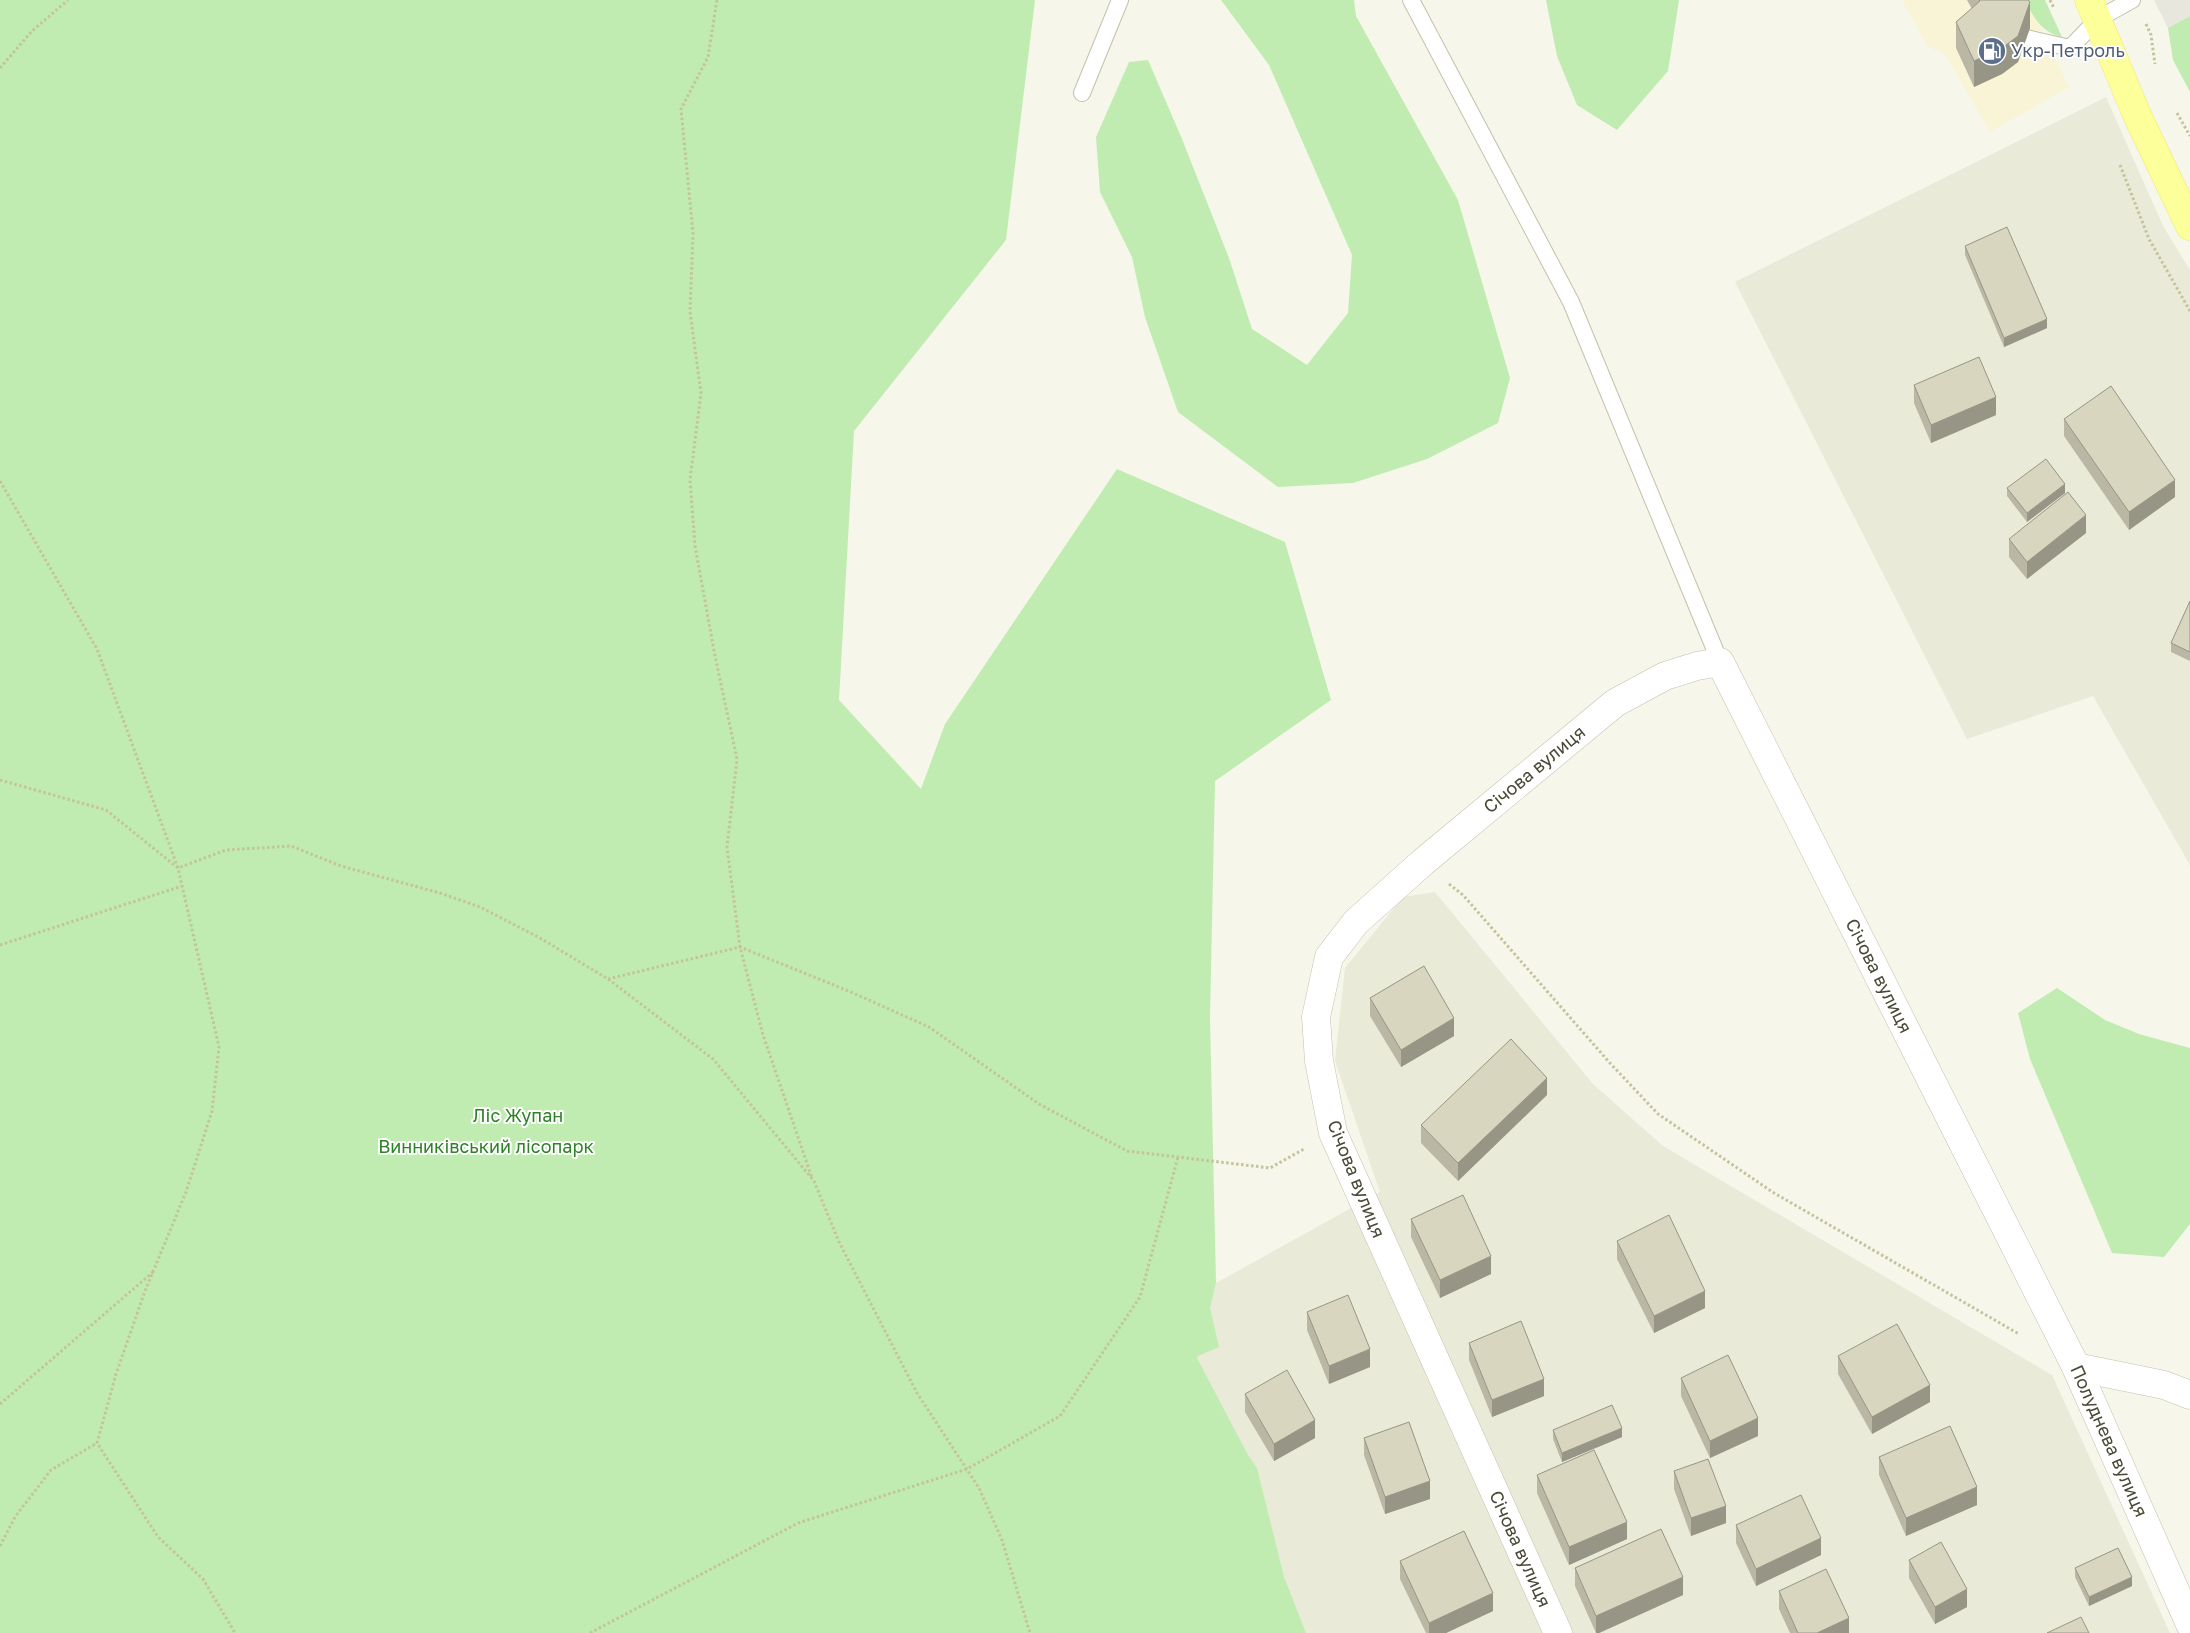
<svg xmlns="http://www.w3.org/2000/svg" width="2190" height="1633" font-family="'Golos Text',sans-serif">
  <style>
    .residential { fill: #eaead8 }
    .commercial { fill: #f8f4d5 }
    .industrial { fill: #e8e7de }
    .green { fill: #c0ecb1 }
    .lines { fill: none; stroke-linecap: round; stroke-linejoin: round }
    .lane-casing { stroke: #c2c1ac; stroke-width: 18 }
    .street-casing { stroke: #c2c1ac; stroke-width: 29 }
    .primary-casing { stroke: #eaeb63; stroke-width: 29 }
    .path { stroke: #c5c39c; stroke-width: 3; stroke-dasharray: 2.5 2.5; stroke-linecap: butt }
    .lane { stroke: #fff; stroke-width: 16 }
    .street { stroke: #fff; stroke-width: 28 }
    .primary { stroke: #fdff9a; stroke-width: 28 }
    .wall { fill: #bab8a4 }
    .shaded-wall { fill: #979686 }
    .building { fill: #d8d6bf; stroke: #979686 }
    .labels { text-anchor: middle; stroke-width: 4; stroke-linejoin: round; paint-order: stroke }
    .service-label { font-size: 18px; fill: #4e5e75; stroke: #fff; text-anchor: start }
    .street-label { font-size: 18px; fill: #4a4937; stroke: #fff }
    .park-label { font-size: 18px; fill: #2d8126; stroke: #fff }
  </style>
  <rect width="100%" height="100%" fill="#f6f6ea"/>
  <g class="residential">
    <path d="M 2106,97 L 2163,226 L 2190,270 L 2190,865 L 2093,696 L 1967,739 L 1735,282 Z"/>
    <path d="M 1435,892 L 1593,1084 L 1663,1146 L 2052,1375 L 2170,1633 L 1262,1633 L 1184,1409 L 1216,1283 L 1380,1192 L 1335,1061 L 1345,968 L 1403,897 Z"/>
  </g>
  <path class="commercial" d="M 1902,0 L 2027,0 L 2069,87 L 1990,132 L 1945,54 L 1927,46 Z"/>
  <path class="industrial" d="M 2154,0 L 2190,0 L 2190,16 L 2168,28 Z"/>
  <g class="green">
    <path d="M 0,0 L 1035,0 L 1006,240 L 854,431 L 839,700 L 921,789 L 945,724 L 1117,469 L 1285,542 L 1331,700 L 1215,781 L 1210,1018 L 1216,1283 L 1210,1308 L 1219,1347 L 1198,1356 L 1197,1358 L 1248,1455 L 1257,1468 L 1284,1577 L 1306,1633 L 0,1633 Z"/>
    <path d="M 1221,0 L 1354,0 L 1356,16 L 1458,200 L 1510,378 L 1498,423 L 1427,459 L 1353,483 L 1278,487 L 1178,412 L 1145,317 L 1132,257 L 1100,192 L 1096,137 L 1129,62 L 1148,60 L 1182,139 L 1229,258 L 1252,329 L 1307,365 L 1348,313 L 1352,255 L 1269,65 Z"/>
    <path d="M 1546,0 L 1679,0 L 1668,71 L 1617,130 L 1577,105 L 1557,56 Z"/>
    <path d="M 2025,0 L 2045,0 L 2062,37 C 2042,33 2033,17 2025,0 Z"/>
    <path d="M 2190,16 L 2190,92 L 2173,60 L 2168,28 Z"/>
    <path d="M 2057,988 L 2105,1020 L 2139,1034 L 2190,1048 L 2190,1224 L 2164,1257 L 2112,1253 L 2030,1059 L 2018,1013 Z"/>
  </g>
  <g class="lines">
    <defs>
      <g id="lane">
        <path d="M 1411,0 L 1571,302 L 1720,662"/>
        <path d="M 2026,38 L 2070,48 L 2098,19 L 2132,0"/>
        <path d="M 1082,93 L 1120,0"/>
      </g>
      <g id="street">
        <path d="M 2076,1367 L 2164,1385 L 2190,1395"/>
        <path id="s1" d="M 1558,1633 L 1333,1133 L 1319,1061 L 1316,1017 L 1329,957 L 1356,922 L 1423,862 L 1615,703 L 1665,676 L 1697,666 L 1720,662 L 2076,1367 L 2190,1624"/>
      </g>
      <path id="primary" d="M 2089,0 L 2137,115 L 2190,226"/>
    </defs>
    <use href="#lane" class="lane-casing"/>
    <use href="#street" class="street-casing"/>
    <use href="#primary" class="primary-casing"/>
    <g class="path">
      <path d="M 717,0 L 708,57 L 681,109 L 693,233 L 690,312 L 701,393 L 690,480 L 695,546 L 715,656 L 737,759 L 727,847 L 740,947 L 763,1035 L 812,1178"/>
      <path d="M 2050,0 L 2054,8"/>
      <path d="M 2146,24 L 2151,35 L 2155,64"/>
      <path d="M 0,68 L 32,31 L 68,0"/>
      <path d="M 2177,113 L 2190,136"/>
      <path d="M 2120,165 L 2149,239 L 2190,311"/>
      <path d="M 0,481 L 97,649 L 178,868 L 219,1047 L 212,1111 L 186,1192 L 145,1291 L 116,1374 L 97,1443 L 158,1537 L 203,1579 L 235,1633"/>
      <path d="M 0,780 L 106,810 L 178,868 L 226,850 L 291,846 L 341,866 L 440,893 L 480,907 L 540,938 L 608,979 L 713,1059 L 814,1181 L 839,1242 L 917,1393 L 979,1488 L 1002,1540 L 1030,1633"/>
      <path d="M 1449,884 L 1463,895 L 1609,1062 L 1658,1114 L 1774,1193 L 2019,1334"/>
      <path d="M 0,945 L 182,886"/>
      <path d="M 608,979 L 740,947 L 851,992 L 929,1027 L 1039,1104 L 1127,1151 L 1270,1168 L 1304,1149"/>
      <path d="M 0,1404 L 153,1272"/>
      <path d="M 0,1546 L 15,1517 L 51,1470 L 97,1443"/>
      <path d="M 590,1633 L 798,1523 L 967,1469 L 1060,1416 L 1140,1297 L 1178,1157"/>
    </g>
    <use href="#lane" class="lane"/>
    <use href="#street" class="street"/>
    <use href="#primary" class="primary"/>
  </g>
  <g class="wall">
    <path d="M 1967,0 L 2028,0 L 2030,28 L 2018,62 L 2002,74 L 1974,87 L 1956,48 L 1956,22 L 1972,9 Z"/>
    <path d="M 1965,246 L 2047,328 L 2004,347 L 1965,255 Z"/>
    <path d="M 1914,385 L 1996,415 L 1931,443 L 1914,403 Z"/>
    <path d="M 2064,419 L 2175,497 L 2129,530 L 2064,436 Z"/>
    <path d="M 2007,488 L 2065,493 L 2027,522 L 2007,496 Z"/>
    <path d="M 2086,533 L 2027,579 L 2009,557 L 2009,539 Z"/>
    <path d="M 2190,601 L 2190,661 L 2171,652 L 2171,643 Z"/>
    <path d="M 1370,998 L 1454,1036 L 1401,1067 L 1370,1016 Z"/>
    <path d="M 1547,1095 L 1458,1181 L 1421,1143 L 1421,1125 Z"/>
    <path d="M 1411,1219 L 1491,1274 L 1440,1298 L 1411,1237 Z"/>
    <path d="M 1617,1241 L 1705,1308 L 1654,1333 L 1617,1259 Z"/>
    <path d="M 1307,1312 L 1370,1367 L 1329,1384 L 1307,1330 Z"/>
    <path d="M 1469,1343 L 1544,1396 L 1492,1417 L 1469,1360 Z"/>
    <path d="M 1838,1356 L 1930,1402 L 1872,1434 L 1838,1374 Z"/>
    <path d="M 1681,1378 L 1758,1436 L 1710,1458 L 1681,1396 Z"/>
    <path d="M 1245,1394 L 1315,1438 L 1274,1461 L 1245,1412 Z"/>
    <path d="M 1553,1430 L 1622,1437 L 1562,1462 L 1553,1439 Z"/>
    <path d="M 1364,1438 L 1430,1499 L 1385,1514 L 1364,1455 Z"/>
    <path d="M 1879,1457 L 1977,1505 L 1906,1536 L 1879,1475 Z"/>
    <path d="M 1674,1471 L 1726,1523 L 1691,1536 L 1674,1489 Z"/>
    <path d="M 1537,1475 L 1627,1539 L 1569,1565 L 1537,1493 Z"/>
    <path d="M 1736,1525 L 1821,1555 L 1756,1586 L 1736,1543 Z"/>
    <path d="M 1909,1560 L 1967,1607 L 1935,1624 L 1909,1578 Z"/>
    <path d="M 1400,1561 L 1493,1611 L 1446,1633 L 1426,1633 L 1400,1579 Z"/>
    <path d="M 1575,1568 L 1683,1595 L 1599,1633 L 1596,1633 L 1575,1586 Z"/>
    <path d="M 2075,1568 L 2132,1586 L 2089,1606 L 2075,1577 Z"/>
    <path d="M 1779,1591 L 1849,1633 L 1790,1633 L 1779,1609 Z"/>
  </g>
  <g class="shaded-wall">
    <path d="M 2030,2 L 2030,28 L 2018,62 L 2002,74 L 1974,87 L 1974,61 Z"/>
    <path d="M 2047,319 L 2047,328 L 2004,347 L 2004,338 Z"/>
    <path d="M 1996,397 L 1996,415 L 1931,443 L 1931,425 Z"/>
    <path d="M 2175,480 L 2175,497 L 2129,530 L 2129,512 Z"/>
    <path d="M 2065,484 L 2065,493 L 2027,522 L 2027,513 Z"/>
    <path d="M 2086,515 L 2086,533 L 2027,579 L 2027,562 Z"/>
    <path d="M 1454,1018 L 1454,1036 L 1401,1067 L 1401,1050 Z"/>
    <path d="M 1547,1078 L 1547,1095 L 1458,1181 L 1458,1163 Z"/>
    <path d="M 1491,1256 L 1491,1274 L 1440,1298 L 1440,1280 Z"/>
    <path d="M 1705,1291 L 1705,1308 L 1654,1333 L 1654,1316 Z"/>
    <path d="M 1370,1349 L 1370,1367 L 1329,1384 L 1329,1366 Z"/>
    <path d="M 1544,1379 L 1544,1396 L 1492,1417 L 1492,1400 Z"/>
    <path d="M 1930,1385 L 1930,1402 L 1872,1434 L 1872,1417 Z"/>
    <path d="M 1758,1418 L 1758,1436 L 1710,1458 L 1710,1441 Z"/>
    <path d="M 1315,1420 L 1315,1438 L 1274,1461 L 1274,1444 Z"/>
    <path d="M 1622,1428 L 1622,1437 L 1562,1462 L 1562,1453 Z"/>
    <path d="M 1430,1481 L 1430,1499 L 1385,1514 L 1385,1497 Z"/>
    <path d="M 1977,1487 L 1977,1505 L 1906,1536 L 1906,1518 Z"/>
    <path d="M 1726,1506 L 1726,1523 L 1691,1536 L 1691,1518 Z"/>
    <path d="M 1627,1522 L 1627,1539 L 1569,1565 L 1569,1547 Z"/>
    <path d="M 1821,1538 L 1821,1555 L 1756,1586 L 1756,1569 Z"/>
    <path d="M 1683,1577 L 1683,1595 L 1599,1633 L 1596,1633 L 1596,1616 Z"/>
    <path d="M 2132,1577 L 2132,1586 L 2089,1606 L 2089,1597 Z"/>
    <path d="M 1967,1589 L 1967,1607 L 1935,1624 L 1935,1607 Z"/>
    <path d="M 1493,1593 L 1493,1611 L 1446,1633 L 1429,1633 L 1429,1623 Z"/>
    <path d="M 1849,1618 L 1849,1633 L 1817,1633 Z"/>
  </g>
  <g class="building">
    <path d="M 1979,0 L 2028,0 L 2030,2 L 2018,36 L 2002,48 L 1974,61 L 1956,22 L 1980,1 Z"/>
    <path d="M 2007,227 L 2047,319 L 2004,338 L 1965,246 Z"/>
    <path d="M 1979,357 L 1996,397 L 1931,425 L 1914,385 Z"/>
    <path d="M 2111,386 L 2175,480 L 2129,512 L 2064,419 Z"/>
    <path d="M 2046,459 L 2065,484 L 2027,513 L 2007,488 Z"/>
    <path d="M 2068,492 L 2086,515 L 2027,562 L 2009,539 Z"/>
    <path d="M 2190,601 L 2190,652 L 2171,643 Z"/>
    <path d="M 1424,966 L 1454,1018 L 1401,1050 L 1370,998 Z"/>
    <path d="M 1511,1039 L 1547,1078 L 1458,1163 L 1421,1125 Z"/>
    <path d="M 1463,1195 L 1491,1256 L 1440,1280 L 1411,1219 Z"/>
    <path d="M 1669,1215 L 1705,1291 L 1654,1316 L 1617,1241 Z"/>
    <path d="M 1348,1295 L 1370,1349 L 1329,1366 L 1307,1312 Z"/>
    <path d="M 1521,1321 L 1544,1379 L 1492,1400 L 1469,1343 Z"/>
    <path d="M 1897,1324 L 1930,1385 L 1872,1417 L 1838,1356 Z"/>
    <path d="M 1728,1355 L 1758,1418 L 1710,1441 L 1681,1378 Z"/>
    <path d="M 1287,1370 L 1315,1420 L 1274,1444 L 1245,1394 Z"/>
    <path d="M 1612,1405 L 1622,1428 L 1562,1453 L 1553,1430 Z"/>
    <path d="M 1409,1422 L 1430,1481 L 1385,1497 L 1364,1438 Z"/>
    <path d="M 1950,1426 L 1977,1487 L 1906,1518 L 1879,1457 Z"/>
    <path d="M 1594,1450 L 1627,1522 L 1569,1547 L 1537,1475 Z"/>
    <path d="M 1708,1459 L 1726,1506 L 1691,1518 L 1674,1471 Z"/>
    <path d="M 1801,1495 L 1821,1538 L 1756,1569 L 1736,1525 Z"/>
    <path d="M 1661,1529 L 1683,1577 L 1596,1616 L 1575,1568 Z"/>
    <path d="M 1464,1531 L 1493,1593 L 1429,1623 L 1400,1561 Z"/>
    <path d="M 1941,1542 L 1967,1589 L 1935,1607 L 1909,1560 Z"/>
    <path d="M 2118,1548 L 2132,1577 L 2089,1597 L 2075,1568 Z"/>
    <path d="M 1826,1569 L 1849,1618 L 1817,1633 L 1798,1633 L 1779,1591 Z"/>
    <path d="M 2081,1617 L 2089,1633 L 2047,1633 Z"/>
  </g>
  <defs>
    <symbol id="fuel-disc" viewBox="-11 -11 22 22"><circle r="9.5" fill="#5c6f8a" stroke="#fff"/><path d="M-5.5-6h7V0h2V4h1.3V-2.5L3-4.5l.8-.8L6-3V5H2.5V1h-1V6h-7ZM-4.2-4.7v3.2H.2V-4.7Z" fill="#fff"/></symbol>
  </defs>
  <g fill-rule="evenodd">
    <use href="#fuel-disc" x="1976" y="35" width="32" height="32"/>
  </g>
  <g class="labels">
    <g class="service-label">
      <text x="2011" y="57">Укр-Петроль</text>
    </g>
    <g class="street-label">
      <text dy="6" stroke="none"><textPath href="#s1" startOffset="1006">Січова вулиця</textPath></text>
      <text dy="6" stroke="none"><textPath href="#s1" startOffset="1576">Січова вулиця</textPath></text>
      <text transform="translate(1356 1179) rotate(68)" y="6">Січова вулиця</text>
      <text dy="6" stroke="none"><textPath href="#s1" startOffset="2095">Полуднева вулиця</textPath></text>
      <text transform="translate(1520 1549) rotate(66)" y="6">Січова вулиця</text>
    </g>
    <g class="park-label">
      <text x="518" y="1122">Ліс Жупан</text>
      <text x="486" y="1153">Винниківський лісопарк</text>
    </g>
  </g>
</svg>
